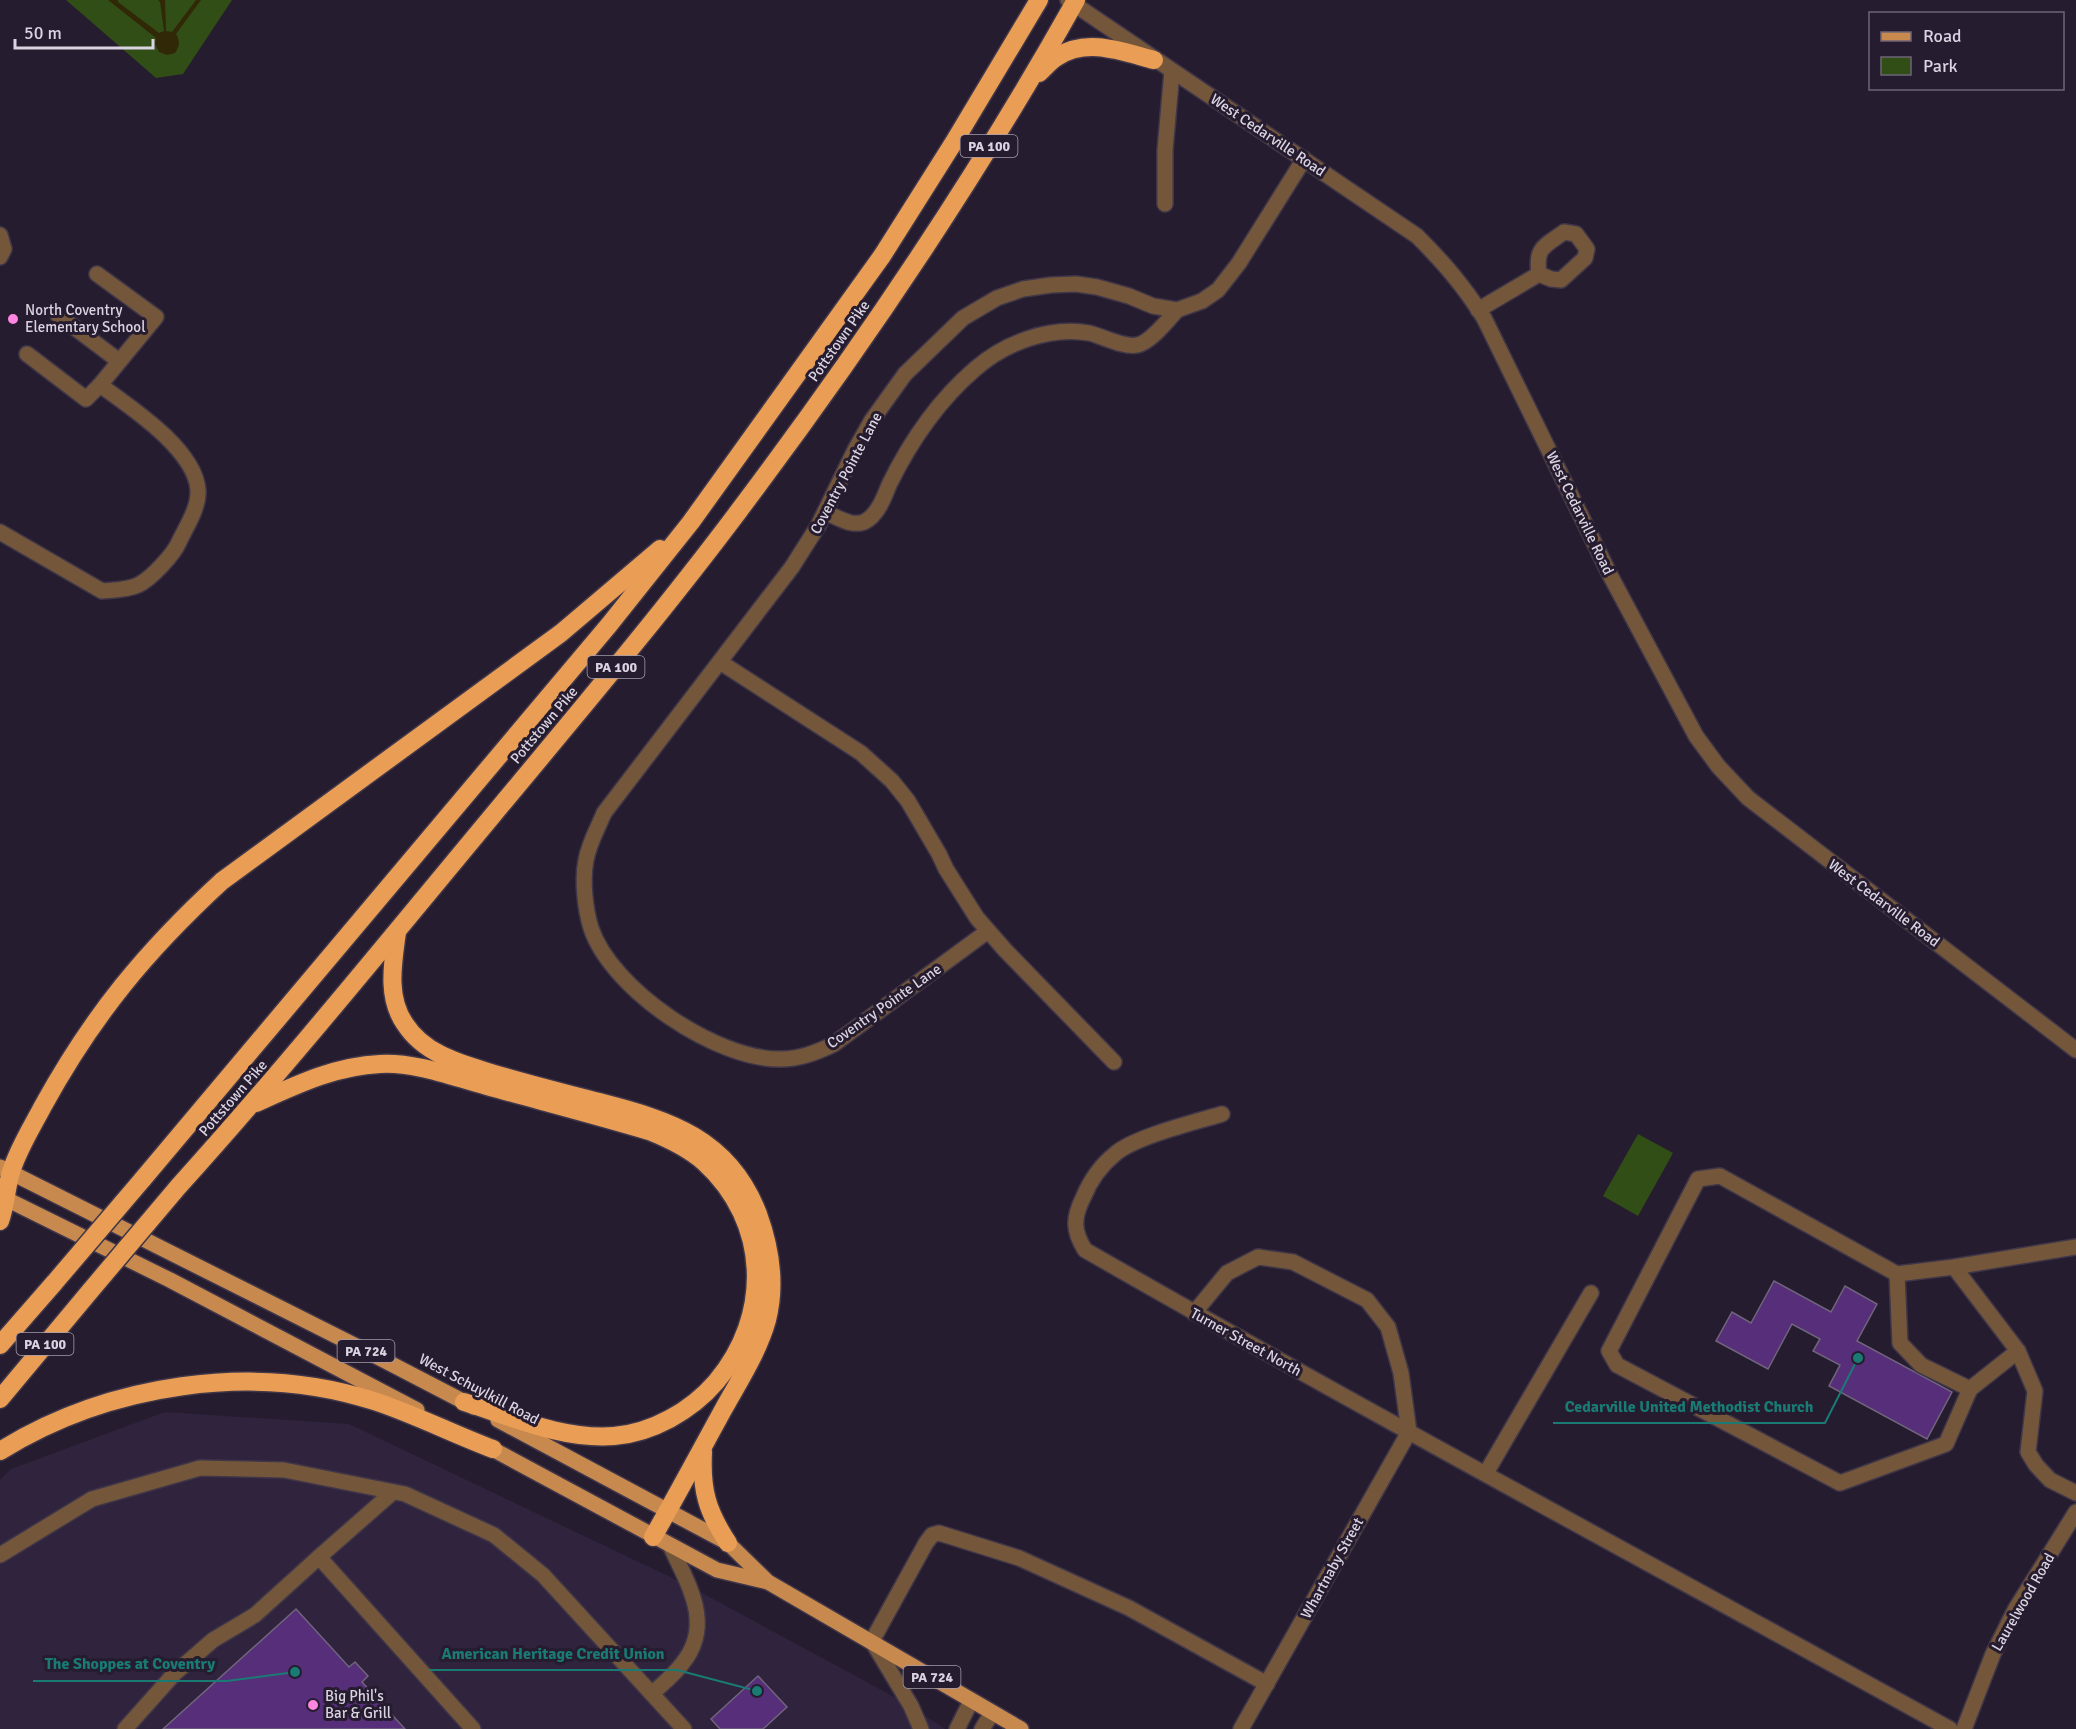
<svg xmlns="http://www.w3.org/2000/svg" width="2076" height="1729" font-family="Signika,sans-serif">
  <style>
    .built { fill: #30233d }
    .green { fill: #304e15 }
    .sand { fill: #302806 }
    .building { fill: #572e79; stroke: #70657c; stroke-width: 1.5 }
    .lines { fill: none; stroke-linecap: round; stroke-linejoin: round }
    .minor-casing { stroke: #3f3648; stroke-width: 18 }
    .major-casing { stroke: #3f3648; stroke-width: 18 }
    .highway-casing { stroke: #3f3648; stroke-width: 21 }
    .minor { stroke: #74563b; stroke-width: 15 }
    .major { stroke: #c8894f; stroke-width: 15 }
    .highway { stroke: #e99d55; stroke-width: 18 }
    .highway-bridge-casing { stroke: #3f3648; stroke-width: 21; stroke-linecap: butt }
    .highway-bridge { stroke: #e99d55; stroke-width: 18 }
    .poi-dot { fill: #fe86e1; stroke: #261c2f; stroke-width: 2 }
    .labels { text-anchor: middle; stroke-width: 6; stroke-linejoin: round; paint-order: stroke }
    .shield { fill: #261c2f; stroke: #a49cac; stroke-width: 1.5 }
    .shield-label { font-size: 14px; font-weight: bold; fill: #dad3e1 }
    .street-label { font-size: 15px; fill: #dad3e1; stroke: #261c2f }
    .poi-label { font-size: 15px; fill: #dad3e1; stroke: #261c2f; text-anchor: start }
    .leader { fill: none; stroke: #197b74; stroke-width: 2 }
    .callout-dot { fill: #197b74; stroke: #261c2f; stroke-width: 2 }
    .callout-label { font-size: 16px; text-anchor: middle; font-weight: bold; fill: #197b74; stroke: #261c2f; stroke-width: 6; stroke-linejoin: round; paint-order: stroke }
  </style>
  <rect width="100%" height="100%" fill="#261c2f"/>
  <path class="built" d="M 165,1412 L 349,1424 L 689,1586 L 911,1706 L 945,1729 L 0,1729 L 0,1480 L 11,1469 Z"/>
  <g class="green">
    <path d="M 66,0 L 232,0 L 183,74 L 156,78 Z"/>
    <path d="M 1638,1134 L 1673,1153 L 1638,1216 L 1603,1196 Z"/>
  </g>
  <path class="sand" d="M 108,0 L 118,0 L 118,2 L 159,33 L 164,31 L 160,2 L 158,0 L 165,0 L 166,31 L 172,32 L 196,0 L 201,0 L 176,34 C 180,41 180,46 175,53 L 167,55 L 159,52 L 155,44 L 156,38 Z"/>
  <g class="building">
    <path d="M 1774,1281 L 1831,1312 L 1845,1286 L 1877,1304 L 1857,1341 L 1952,1392 L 1927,1439 L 1829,1386 L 1840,1365 L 1813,1351 L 1820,1339 L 1792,1324 L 1768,1369 L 1716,1341 L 1732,1312 L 1751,1323 Z"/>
    <path d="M 296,1609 L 349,1667 L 355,1662 L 368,1676 L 362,1682 L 405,1729 L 163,1729 Z"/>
    <path d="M 758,1676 L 787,1707 L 763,1729 L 720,1729 L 711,1719 Z"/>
  </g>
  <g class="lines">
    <defs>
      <g id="minor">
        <path d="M 1068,0 L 1417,236 C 1444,263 1463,285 1484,318 L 1610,575 L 1696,736 L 1718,766 L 1748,798 L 2076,1050"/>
        <path d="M 1165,204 L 1165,150 L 1172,71"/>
        <path d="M 0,235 L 4,249 L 0,257"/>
        <path d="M 1478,310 L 1539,274 C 1535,247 1545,246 1564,232 L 1576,234 L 1587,249 L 1585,258 L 1561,280 L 1551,279 L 1539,274"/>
        <path d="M 58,315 L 119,361"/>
        <path d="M 27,354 L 86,399 L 100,385"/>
        <path d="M 825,512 C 837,517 851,527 864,522 C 877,516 884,498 889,485 C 910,442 939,400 975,369 C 1005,343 1049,326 1089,333 C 1102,336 1124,348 1137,345 C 1150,343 1168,320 1177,310"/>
        <path d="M 0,532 L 102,591 C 113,590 128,590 138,585 C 151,579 174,554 179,542 C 186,527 199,508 198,490 C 195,449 130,407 100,385 L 156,317 L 97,274"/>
        <path d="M 720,662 L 861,753 L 892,781 L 908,801 L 939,854 L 946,869 L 977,918 L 1005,950 L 1114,1062"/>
        <path d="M 988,931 L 834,1044 C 818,1052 800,1059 782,1059 C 717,1061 611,989 591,928 C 585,909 582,879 586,860 C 589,843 598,828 604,813 L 792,567 L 818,526 L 855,450 L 872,420 L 905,374 L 963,318 L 997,298 L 1023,289 L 1051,285 L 1076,284 L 1097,287 L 1129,296 L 1153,306 L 1177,310 L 1202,301 L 1218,290 L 1239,263 L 1304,159"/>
        <path d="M 1222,1114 C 1195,1122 1134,1137 1115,1154 C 1100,1166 1090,1181 1083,1198 C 1073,1218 1073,1231 1085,1250 C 1371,1414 1662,1570 1950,1729"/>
        <path d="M 1954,1267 L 2018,1351 L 2035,1391 L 2028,1452 L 2036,1465 L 2050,1480 L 2076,1493"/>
        <path d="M 1897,1274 L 1900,1343 L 1921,1365 L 1970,1389"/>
        <path d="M 1194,1313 L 1227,1273 L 1258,1257 L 1293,1262 L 1367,1300 L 1388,1327 L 1401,1373 L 1409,1432"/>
        <path d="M 2018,1351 L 1970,1389 L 1946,1444 L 1840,1483 L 1617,1365 L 1609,1351 L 1698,1179 L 1720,1176 L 1897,1274 L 1954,1267 L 2076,1247"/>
        <path d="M 1486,1473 L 1591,1293"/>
        <path d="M 393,1492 L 319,1557 L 473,1729"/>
        <path d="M 0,1555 L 92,1499 L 200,1468 L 284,1470 L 405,1494 L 494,1535 L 543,1575 L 684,1729"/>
        <path d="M 652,1694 C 662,1684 674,1675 682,1664 C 715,1624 687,1583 670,1545"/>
        <path d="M 125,1729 L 175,1673 L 213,1640 L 255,1615 L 319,1557"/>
        <path d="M 921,1729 L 911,1706 L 872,1641 L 926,1543 L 932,1535 L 939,1533 L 1019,1558 L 1129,1608 L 1267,1684"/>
        <path d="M 957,1729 L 971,1701"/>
        <path d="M 982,1729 L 992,1713"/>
        <path d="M 1241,1729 L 1409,1432"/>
        <path d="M 1964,1729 L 1993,1654 L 2015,1610 L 2076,1512"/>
      </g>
      <g id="major">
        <path d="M 0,1167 L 372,1354 L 474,1407"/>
        <path d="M 0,1196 L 170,1280 L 417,1410"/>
        <path d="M 498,1420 L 728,1543 L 768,1582 L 1021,1729"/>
        <path d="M 483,1444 L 717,1570 L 768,1582"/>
      </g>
      <g id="highway">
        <path d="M 1039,73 C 1045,68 1050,61 1057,57 C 1087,37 1123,52 1154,60"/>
        <path d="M 397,932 C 393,962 386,997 405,1024 C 423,1052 455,1062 485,1071 C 523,1083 561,1092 599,1102 C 669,1120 729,1138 758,1214 C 770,1247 776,1285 767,1320 C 758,1352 739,1381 723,1410 C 700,1452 677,1495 653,1537"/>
        <path d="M 256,1103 C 296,1085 335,1066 380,1064 C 416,1062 453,1077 487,1086 C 541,1101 595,1115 649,1131 C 669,1139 688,1148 704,1162 C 770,1222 772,1316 716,1382 C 691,1411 652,1433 614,1436 C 563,1440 512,1417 464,1402"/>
        <path d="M 142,1180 L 609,625 L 691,522 L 882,256 L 954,142 L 1039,0"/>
        <path d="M 178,1187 C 287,1066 389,940 493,815 C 576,715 660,616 738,512 C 860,350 977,177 1076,0"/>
        <path d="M 0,1221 C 6,1205 6,1188 11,1172 C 18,1149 32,1127 43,1106 C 93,1015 146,951 222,881 L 561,633 L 660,549"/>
        <path d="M 0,1345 L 55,1282"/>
        <path d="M 0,1399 L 91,1290"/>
        <path d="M 0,1451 C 108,1384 253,1362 374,1401 C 414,1414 453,1434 493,1449"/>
        <path d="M 703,1452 C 701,1490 707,1511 728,1543"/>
      </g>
    </defs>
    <use href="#minor" class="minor-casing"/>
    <use href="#major" class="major-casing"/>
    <use href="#highway" class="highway-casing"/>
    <use href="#minor" class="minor"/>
    <use href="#major" class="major"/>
    <use href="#highway" class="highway"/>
    <defs>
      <g id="highway-bridge">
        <path d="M 55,1282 L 142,1180"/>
        <path d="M 91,1290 L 178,1187"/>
      </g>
    </defs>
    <use href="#highway-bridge" class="highway-bridge-casing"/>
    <use href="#highway-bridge" class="highway-bridge"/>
  </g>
  <g class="poi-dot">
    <circle cx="13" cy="319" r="6"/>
    <circle cx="313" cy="1705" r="6"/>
  </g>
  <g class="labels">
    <g class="shield">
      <rect x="960.5" y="135" width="57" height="22" rx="4.5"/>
      <rect x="587.5" y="656" width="57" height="22" rx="4.5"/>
      <rect x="16.5" y="1333" width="57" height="22" rx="4.5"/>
      <rect x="337.5" y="1340" width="57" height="22" rx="4.5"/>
      <rect x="903.5" y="1666" width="57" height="22" rx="4.5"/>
    </g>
    <g class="shield-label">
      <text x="989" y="151">PA 100</text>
      <text x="616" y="672">PA 100</text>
      <text x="45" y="1349">PA 100</text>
      <text x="366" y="1356">PA 724</text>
      <text x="932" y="1682">PA 724</text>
    </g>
    <g class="street-label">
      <text transform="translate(1268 135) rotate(34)" y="5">West Cedarville Road</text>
      <text transform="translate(839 341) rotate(-55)" y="5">Pottstown Pike</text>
      <text transform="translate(846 473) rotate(-62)" y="5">Coventry Pointe Lane</text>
      <text transform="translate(1580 513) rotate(64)" y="5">West Cedarville Road</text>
      <text transform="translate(544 725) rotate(-50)" y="5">Pottstown Pike</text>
      <text transform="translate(1884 903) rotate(37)" y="5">West Cedarville Road</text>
      <text transform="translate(884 1006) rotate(-35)" y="5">Coventry Pointe Lane</text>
      <text transform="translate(233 1098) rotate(-49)" y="5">Pottstown Pike</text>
      <text transform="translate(1246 1342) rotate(29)" y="5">Turner Street North</text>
      <text transform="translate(479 1389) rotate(28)" y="5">West Schuylkill Road</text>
      <text transform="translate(1332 1568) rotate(-61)" y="5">Whartnaby Street</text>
      <text transform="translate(2023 1602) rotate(-60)" y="5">Laurelwood Road</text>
    </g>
    <g class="poi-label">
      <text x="25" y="315">North Coventry<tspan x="25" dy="17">Elementary School</tspan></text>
      <text x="325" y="1701">Big Phil's<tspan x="325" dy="17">Bar &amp; Grill</tspan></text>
    </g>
  </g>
  <path class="leader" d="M1858 1358L1825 1423H1553M757 1691L677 1670H429M295 1672L227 1681H33"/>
  <g class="callout-dot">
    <circle cx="1858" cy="1358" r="6"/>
    <circle cx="757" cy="1691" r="6"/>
    <circle cx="295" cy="1672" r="6"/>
  </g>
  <g class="callout-label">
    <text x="1689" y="1412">Cedarville United Methodist Church</text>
    <text x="553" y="1659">American Heritage Credit Union</text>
    <text x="130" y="1669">The Shoppes at Coventry</text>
  </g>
  <rect x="1869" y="12" width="195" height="78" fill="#261c2f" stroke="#6e6576" stroke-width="1.5"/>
  <rect x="1881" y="32" width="30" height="9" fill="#c8894f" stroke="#6e6576" stroke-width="1.5"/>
  <text x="1923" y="42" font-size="18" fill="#dad3e1">Road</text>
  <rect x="1881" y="57" width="30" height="18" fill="#304e15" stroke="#6e6576" stroke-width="1.5"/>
  <text x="1923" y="72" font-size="18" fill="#dad3e1">Park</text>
  <path d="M15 39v9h138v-9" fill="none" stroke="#dad3e1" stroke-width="3"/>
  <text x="24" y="39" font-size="18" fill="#dad3e1" stroke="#261c2f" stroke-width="4.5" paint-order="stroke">50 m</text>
</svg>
